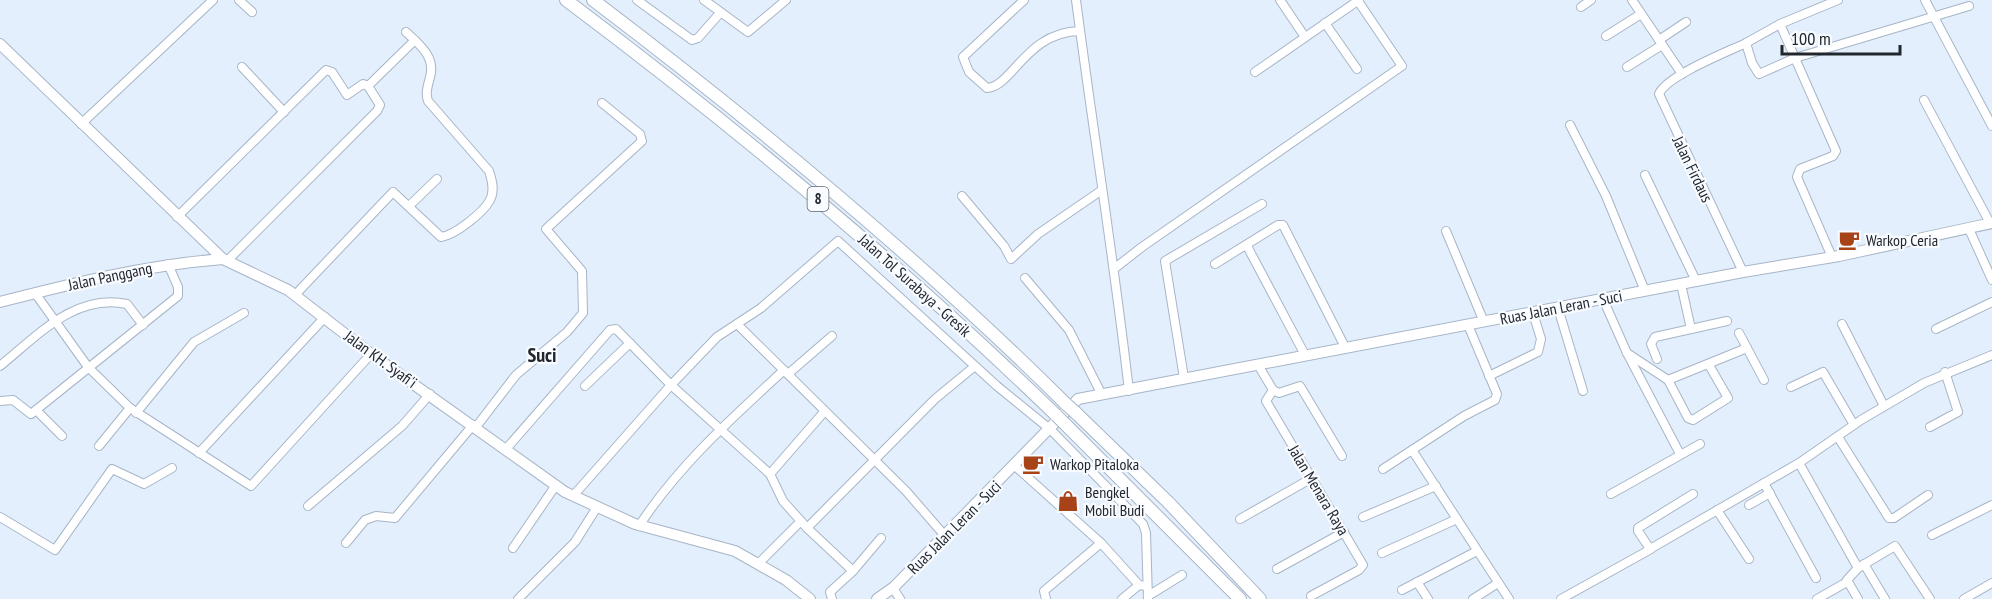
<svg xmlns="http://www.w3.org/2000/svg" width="1992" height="599" font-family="'PT Sans Narrow',sans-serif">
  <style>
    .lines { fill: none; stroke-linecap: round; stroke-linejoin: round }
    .minor-casing { stroke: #a7b5c7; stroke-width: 10 }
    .major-casing { stroke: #a7b5c7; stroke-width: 12 }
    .highway-casing { stroke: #a7b5c7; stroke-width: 14 }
    .minor { stroke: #fff; stroke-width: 8 }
    .major { stroke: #fff; stroke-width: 10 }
    .highway { stroke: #fff; stroke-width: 12 }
    .highway-bridge-casing { stroke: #a7b5c7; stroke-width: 14; stroke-linecap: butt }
    .highway-bridge { stroke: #fff; stroke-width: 12 }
    .labels { text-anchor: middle; stroke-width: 4.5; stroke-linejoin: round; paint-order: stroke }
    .shield { fill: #f8fbff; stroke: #62676d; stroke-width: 1.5 }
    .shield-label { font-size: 15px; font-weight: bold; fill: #22272e }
    .street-label { font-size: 16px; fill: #22272e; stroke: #f8fbff }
    .poi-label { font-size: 16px; fill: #22272e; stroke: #f8fbff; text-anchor: start }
    .quarter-label { font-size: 20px; font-weight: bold; fill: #22272e; stroke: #f8fbff }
  </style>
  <rect width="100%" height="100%" fill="#e3effd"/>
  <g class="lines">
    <defs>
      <g id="minor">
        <path d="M 239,0 L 252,12"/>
        <path d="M 637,0 L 692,40 L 698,38 L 720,13"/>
        <path d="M 704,0 L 748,32 L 786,0"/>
        <path d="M 1024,0 L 963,57 L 969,72 L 987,88 C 1013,86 1026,32 1080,31"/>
        <path d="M 1076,0 C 1093,130 1114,260 1129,391"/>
        <path d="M 1280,0 L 1305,37"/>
        <path d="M 1632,0 L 1682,74"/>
        <path d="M 1838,0 L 1780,24 L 1746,43 L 1752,63 L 1759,74 L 1795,58 L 1969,6"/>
        <path d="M 1925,0 L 1992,126"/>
        <path d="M 1581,7 L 1591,0"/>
        <path d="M 1325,23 L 1357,69"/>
        <path d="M 1780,24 L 1836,151 L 1833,156 L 1800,169 L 1797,177 L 1832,257"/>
        <path d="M 1606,36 L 1641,14"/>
        <path d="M 1659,40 L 1686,22"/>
        <path d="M 242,67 L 284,112"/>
        <path d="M 1627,67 L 1662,45"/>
        <path d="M 1255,72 L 1359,0"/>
        <path d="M 368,86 L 415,40"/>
        <path d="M 1924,100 L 1990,223"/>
        <path d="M 81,124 L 213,0"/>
        <path d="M 1570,125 L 1606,196 L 1645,291"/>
        <path d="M 1645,175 L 1696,281"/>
        <path d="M 962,196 L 1004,246 L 1011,259 L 1038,234 L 1102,190"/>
        <path d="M 410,205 L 437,179"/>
        <path d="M 177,217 L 326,70 L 332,72 L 347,95 L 363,84 L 368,86 L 380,105 L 377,111 L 227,261"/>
        <path d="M 1969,229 L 1992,280"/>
        <path d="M 1446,231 L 1484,322"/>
        <path d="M 1247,246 L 1305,355"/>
        <path d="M 1215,264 L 1278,225 L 1283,225 L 1345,347"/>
        <path d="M 1115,268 L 1142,247 L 1402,66 L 1358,1"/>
        <path d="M 1743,272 L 1659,94 C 1666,76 1727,52 1746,43"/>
        <path d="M 1025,278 L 1069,330 L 1101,393"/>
        <path d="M 1681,284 L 1691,329"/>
        <path d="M 35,293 L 88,367 L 130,408 L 251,486 L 371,354"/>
        <path d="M 295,295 L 393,192 L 441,237 C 455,235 483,213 490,200 C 495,191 492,180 489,171 L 428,101 C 425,92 428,86 430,77 C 436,57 419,44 406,32"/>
        <path d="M 1603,299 L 1627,353 L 1680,454"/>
        <path d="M 1558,308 L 1583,391"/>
        <path d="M 737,324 L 906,491 L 945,536"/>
        <path d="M 1842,324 L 1884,406"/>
        <path d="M 1936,329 L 1992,302"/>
        <path d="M 1739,333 L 1764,380"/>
        <path d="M 1627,353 L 1668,380 L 1747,348"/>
        <path d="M 1657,359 L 1651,344 L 1655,337 L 1727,321"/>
        <path d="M 1258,365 L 1273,390 L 1266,401 L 1363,565 L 1359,570 L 1311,596"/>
        <path d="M 0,366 C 37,336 75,293 127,304 L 143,325"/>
        <path d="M 788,374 L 832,336"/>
        <path d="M 1489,376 L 1538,352 L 1541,339 L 1533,313"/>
        <path d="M 1184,378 L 1165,261 L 1262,204"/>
        <path d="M 1668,380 L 1688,418 L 1693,420 L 1728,398 L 1709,365"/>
        <path d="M 585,386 L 630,343"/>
        <path d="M 1791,387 L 1823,372 L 1854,425"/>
        <path d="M 1273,390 L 1279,393 L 1300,386 L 1342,456"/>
        <path d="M 0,401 L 13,400 L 31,414 L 178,296 L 178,287 L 168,264"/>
        <path d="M 36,410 L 62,436"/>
        <path d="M 136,413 L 194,342 L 244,313"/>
        <path d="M 476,427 L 516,375 L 567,332 L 583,313 L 582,271 L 546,229 L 642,141 L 640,134 L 602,103"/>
        <path d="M 1930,427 L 1958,412 L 1945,372"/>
        <path d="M 1838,437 L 1889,518 L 1894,518 L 1928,495"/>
        <path d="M 99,446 L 130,408"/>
        <path d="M 506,449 L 610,330 L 616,329 L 671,385 L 770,474 L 783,501 L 807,528 L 853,571 L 830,592 L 832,599"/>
        <path d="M 1412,450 L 1509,599"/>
        <path d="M 199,453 L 325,317"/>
        <path d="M 1799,463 L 1858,568 L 1847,580 L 1858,599"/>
        <path d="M 1015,466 L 1101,543 L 1139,585 L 1146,586"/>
        <path d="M 1383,469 L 1464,416 L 1495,400 L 1497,394 L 1468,325"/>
        <path d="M 770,474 L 824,412"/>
        <path d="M 1764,483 L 1816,578"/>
        <path d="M 1611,494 L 1700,444"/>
        <path d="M 1693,494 L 1638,528 L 1638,531 L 1650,549 L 1799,463 L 1861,420 L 1924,383 L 1992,355"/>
        <path d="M 573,496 L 671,385 L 717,337 L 761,308 L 838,241 L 997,386 L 1051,430 L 1143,524 L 1146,533 L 1148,599"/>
        <path d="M 1749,505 L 1770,493"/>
        <path d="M 308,506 L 402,426 L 430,394"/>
        <path d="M 1717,510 L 1749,559"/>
        <path d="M 0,517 L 55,550 L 112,469 L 144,484 L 172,468"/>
        <path d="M 1363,517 L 1436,486"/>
        <path d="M 1240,519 L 1312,478"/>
        <path d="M 639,526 C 678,466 732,418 784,370"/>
        <path d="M 807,528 L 935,399 L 975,366"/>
        <path d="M 1932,535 L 1992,505"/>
        <path d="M 346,543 L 365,520 L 376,516 L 395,518 L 473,425"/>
        <path d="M 513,548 L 556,485"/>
        <path d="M 1382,553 L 1457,519"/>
        <path d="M 758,564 L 801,521"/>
        <path d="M 1864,564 L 1885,599"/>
        <path d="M 1858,568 L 1895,546 L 1930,599"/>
        <path d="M 1277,569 L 1344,532"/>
        <path d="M 853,571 L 881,538"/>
        <path d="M 1417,582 L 1428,599"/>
        <path d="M 893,588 L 900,599"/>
        <path d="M 1402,590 L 1477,551"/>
        <path d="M 1148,596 L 1182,575"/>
        <path d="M 518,599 L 575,542 L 597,507"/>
        <path d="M 1046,599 L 1044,591 L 1101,543"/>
        <path d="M 1122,599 L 1139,585"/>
        <path d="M 1473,599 L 1498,583"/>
        <path d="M 1561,599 L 1651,549"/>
        <path d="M 1817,599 L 1847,582"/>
        <path d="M 1964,599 L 1992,583"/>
      </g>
      <g id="major">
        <path d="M 0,44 L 223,259 L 288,290 L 371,354 L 565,492 L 635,524 L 735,551 L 786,580 L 810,599"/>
        <path d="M 0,302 C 74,283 146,265 223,259"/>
        <path d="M 877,599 L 894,587 L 1078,399 L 1743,272 L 1839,256 L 1992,223"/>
      </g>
      <g id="highway">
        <path d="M 566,0 C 738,129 902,266 1056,415"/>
        <path d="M 593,0 C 758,125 919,258 1066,404"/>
        <path d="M 1076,413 L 1168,502 L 1260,599"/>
        <path d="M 1065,424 L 1240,599"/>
      </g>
    </defs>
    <use href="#minor" class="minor-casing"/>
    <use href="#major" class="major-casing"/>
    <use href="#highway" class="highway-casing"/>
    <use href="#minor" class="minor"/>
    <use href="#major" class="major"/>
    <use href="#highway" class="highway"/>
    <defs>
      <g id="highway-bridge">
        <path d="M 1066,404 L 1076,413"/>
        <path d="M 1056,415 L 1065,424"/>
      </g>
    </defs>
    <use href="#highway-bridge" class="highway-bridge-casing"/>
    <use href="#highway-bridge" class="highway-bridge"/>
  </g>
  <defs>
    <symbol id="cafe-bare" viewBox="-9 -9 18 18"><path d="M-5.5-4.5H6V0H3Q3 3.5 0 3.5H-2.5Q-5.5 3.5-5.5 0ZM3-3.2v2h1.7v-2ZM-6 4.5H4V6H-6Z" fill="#a84217" stroke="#f8fbff" stroke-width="2.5" paint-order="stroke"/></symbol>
    <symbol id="shop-bare" viewBox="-9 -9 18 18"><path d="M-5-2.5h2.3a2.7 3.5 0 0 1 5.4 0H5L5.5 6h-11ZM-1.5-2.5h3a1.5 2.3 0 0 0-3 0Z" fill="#a84217" stroke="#f8fbff" stroke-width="2.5" paint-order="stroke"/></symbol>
  </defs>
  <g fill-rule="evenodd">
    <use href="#cafe-bare" x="1834" y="225" width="30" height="30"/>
    <use href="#cafe-bare" x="1018" y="449" width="30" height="30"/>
    <use href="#shop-bare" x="1053" y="486" width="30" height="30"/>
  </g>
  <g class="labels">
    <rect class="shield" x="807.5" y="187" width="21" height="24" rx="4.5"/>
    <g class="shield-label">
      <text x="818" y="204">8</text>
    </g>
    <g class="street-label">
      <text transform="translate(1693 169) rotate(64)" y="6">Jalan Firdaus</text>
      <text transform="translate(110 276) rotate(-12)" y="6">Jalan Panggang</text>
      <text transform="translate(915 285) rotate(42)" y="6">Jalan Tol Surabaya - Gresik</text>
      <text transform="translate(1561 307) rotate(-11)" y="6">Ruas Jalan Leran - Suci</text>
      <text transform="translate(381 359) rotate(36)" y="6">Jalan KH. Syafi'i</text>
      <text transform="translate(1319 490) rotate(59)" y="6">Jalan Menara Raya</text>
      <text transform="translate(954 527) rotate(-45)" y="6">Ruas Jalan Leran - Suci</text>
    </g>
    <g class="poi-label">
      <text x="1866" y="246">Warkop Ceria</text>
      <text x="1050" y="470">Warkop Pitaloka</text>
      <text x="1085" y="498">Bengkel<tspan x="1085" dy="18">Mobil Budi</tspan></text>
    </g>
    <g class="quarter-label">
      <text x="542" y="362">Suci</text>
    </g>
  </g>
  <path d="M1782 45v9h118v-9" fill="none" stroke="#22272e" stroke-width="3"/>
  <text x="1791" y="45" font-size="18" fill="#22272e" stroke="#f8fbff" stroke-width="4.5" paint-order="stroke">100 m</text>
</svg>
